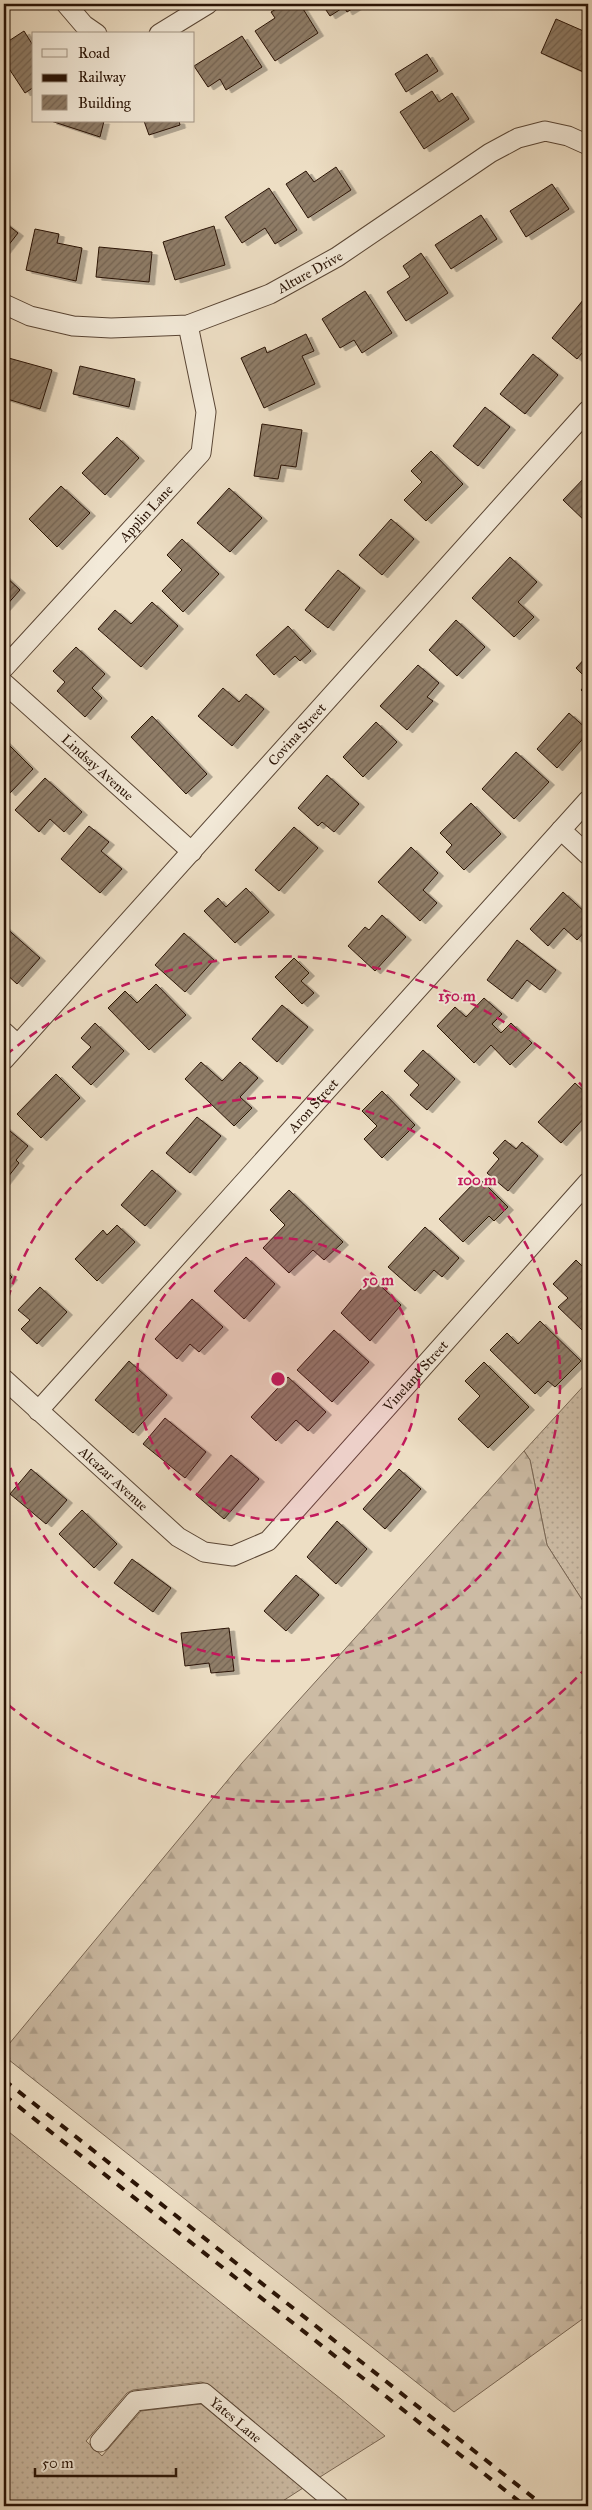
<svg xmlns="http://www.w3.org/2000/svg" width="592" height="2510" font-family="'IM FELL Great Primer',serif">
  <style>
    .grass { fill: url(#grass-dots); stroke: #7a6754 }
    .forest { fill: url(#forest-firs); stroke: #7a6754 }
    .building { fill: url(#building-hatch); stroke: #291305; filter: url(#shadow) }
    .lines { fill: none; stroke-linecap: round; stroke-linejoin: round }
    .street-casing { stroke: #5a4635; stroke-width: 21 }
    .street { stroke: #f3ead9; stroke-width: 19 }
    .rail { stroke: #291305; stroke-width: 4; stroke-dasharray: 9 9; stroke-linecap: butt }
    .ring { fill: none; stroke: #c2185b; stroke-width: 2.5; stroke-dasharray: 9 6 }
    .labels { text-anchor: middle; stroke-width: 4; stroke-linejoin: round; paint-order: stroke }
    .street-label { font-size: 14px; fill: #291305; stroke: #f3ead9 }
    .centre { fill: #c2185b; stroke: #f3ead9; stroke-width: 2.5 }
    .ring-label { font-size: 15px; text-anchor: middle; font-weight: bold; fill: #c2185b; stroke: #f3ead9; stroke-width: 4; stroke-linejoin: round; paint-order: stroke }
  </style>
  <defs>
    <pattern id="grass-dots" width="8" height="8" patternUnits="userSpaceOnUse" patternTransform="scale(1.25)"><rect width="8" height="8" fill="#ccbba4"/><path d="M2 2h.1M6 6h.1" fill="none" stroke="#afa08c" stroke-width="1.8" stroke-linecap="round"/></pattern>
    <pattern id="forest-firs" width="22" height="20" patternUnits="userSpaceOnUse" patternTransform="scale(1.25)"><rect width="22" height="20" fill="#ccbba4"/><path d="M5 1l3.5 6h-7zM16 11l3.5 6h-7z" fill="#afa08c"/></pattern>
    <pattern id="building-hatch" width="6" height="6" patternUnits="userSpaceOnUse" patternTransform="scale(1.25)"><rect width="6" height="6" fill="#8f7d68"/><path d="M-1 1l2-2M0 6l6-6M5 7l2-2" fill="none" stroke="#756554"/></pattern>
    <filter id="shadow"><feDropShadow dx="5.5" dy="3" stdDeviation="0" flood-color="#0004"/></filter>
  </defs>
  <rect width="100%" height="100%" fill="#eddec4"/>
  <filter id="stains"><feTurbulence type="fractalNoise" baseFrequency=".004" numOctaves="4"/><feColorMatrix values="0 0 0 0 .2 0 0 0 0 .09 0 0 0 0 .02 0 0 0 .5 -.17"/></filter>
  <radialGradient id="worn" r=".72"><stop offset=".6" stop-color="#630" stop-opacity="0"/><stop offset="1" stop-color="#630" stop-opacity=".3"/></radialGradient>
  <g class="grass">
    <path d="M 588,1381 L 588,1609 L 547,1545 L 530,1460 L 524,1451 Z"/>
    <path d="M 4,2128 L 341,2399 L 385,2436 L 320,2477 L 209,2385 L 201,2382 L 133,2390 L 127,2393 L 86,2441 L 102,2456 L 141,2411 L 201,2404 L 303,2488 L 275,2506 L 4,2506 Z"/>
  </g>
  <path class="forest" d="M 524,1451 L 530,1460 L 547,1545 L 588,1609 L 588,2315 L 454,2412 L 4,2056 L 4,2050 L 242,1763 Z"/>
  <g class="building">
    <path d="M 284,4 L 300,4 L 318,33 L 275,61 L 255,31 L 275,18 L 271,12 Z"/>
    <path d="M 322,4 L 360,4 L 347,12 L 344,7 L 330,16 Z"/>
    <path d="M 556,19 L 588,33 L 588,74 L 541,53 Z"/>
    <path d="M 24,31 L 34,47 L 34,87 L 25,93 L 4,61 L 4,44 Z"/>
    <path d="M 242,36 L 262,67 L 226,90 L 220,79 L 208,87 L 194,66 Z"/>
    <path d="M 427,54 L 438,71 L 406,92 L 395,74 Z"/>
    <path d="M 432,91 L 439,102 L 452,93 L 469,119 L 424,149 L 400,112 Z"/>
    <path d="M 51,121 L 104,121 L 100,137 Z"/>
    <path d="M 144,121 L 179,121 L 180,125 L 149,135 Z"/>
    <path d="M 336,167 L 351,190 L 308,218 L 286,184 L 306,171 L 314,182 Z"/>
    <path d="M 552,184 L 569,209 L 526,237 L 510,211 Z"/>
    <path d="M 269,188 L 297,230 L 275,244 L 265,228 L 242,243 L 225,217 Z"/>
    <path d="M 481,215 L 497,239 L 451,269 L 435,245 Z"/>
    <path d="M 4,222 L 18,233 L 4,251 Z"/>
    <path d="M 214,226 L 225,265 L 175,280 L 163,242 Z"/>
    <path d="M 35,229 L 59,234 L 57,243 L 82,248 L 76,281 L 26,270 Z"/>
    <path d="M 99,247 L 152,252 L 149,282 L 96,277 Z"/>
    <path d="M 421,253 L 448,293 L 406,321 L 387,292 L 410,277 L 403,266 Z"/>
    <path d="M 365,291 L 392,333 L 362,353 L 354,340 L 340,348 L 322,319 Z"/>
    <path d="M 588,294 L 588,346 L 577,359 L 552,338 Z"/>
    <path d="M 306,334 L 314,351 L 302,356 L 315,384 L 264,408 L 241,358 L 265,347 L 267,353 Z"/>
    <path d="M 533,354 L 558,375 L 525,414 L 500,394 Z"/>
    <path d="M 5,357 L 52,370 L 40,409 L 4,398 Z"/>
    <path d="M 80,366 L 135,379 L 129,407 L 73,394 Z"/>
    <path d="M 485,407 L 510,427 L 478,466 L 453,446 Z"/>
    <path d="M 262,424 L 302,430 L 296,467 L 281,465 L 278,479 L 254,476 Z"/>
    <path d="M 117,437 L 139,458 L 105,495 L 82,473 Z"/>
    <path d="M 431,451 L 463,484 L 426,521 L 404,500 L 422,482 L 411,471 Z"/>
    <path d="M 588,474 L 588,524 L 563,500 Z"/>
    <path d="M 61,486 L 90,513 L 57,547 L 29,519 Z"/>
    <path d="M 229,488 L 262,518 L 230,552 L 197,523 Z"/>
    <path d="M 391,519 L 414,539 L 382,575 L 359,555 Z"/>
    <path d="M 182,539 L 219,574 L 183,612 L 162,591 L 182,570 L 167,555 Z"/>
    <path d="M 510,557 L 537,582 L 518,602 L 534,617 L 514,637 L 472,598 Z"/>
    <path d="M 338,570 L 360,588 L 328,628 L 305,610 Z"/>
    <path d="M 4,575 L 20,590 L 4,608 Z"/>
    <path d="M 152,602 L 178,626 L 141,667 L 98,629 L 115,610 L 131,624 Z"/>
    <path d="M 456,620 L 485,647 L 457,676 L 429,650 Z"/>
    <path d="M 288,626 L 311,651 L 300,661 L 295,656 L 274,675 L 256,655 Z"/>
    <path d="M 76,647 L 105,674 L 92,688 L 102,698 L 85,717 L 57,691 L 65,682 L 53,671 Z"/>
    <path d="M 588,655 L 588,680 L 576,668 Z"/>
    <path d="M 418,665 L 439,683 L 427,697 L 433,701 L 407,730 L 380,706 Z"/>
    <path d="M 588,682 L 588,697 L 581,690 Z"/>
    <path d="M 223,688 L 239,702 L 246,694 L 264,709 L 232,746 L 198,716 Z"/>
    <path d="M 569,713 L 588,730 L 588,733 L 557,768 L 537,749 Z"/>
    <path d="M 152,716 L 207,774 L 186,794 L 131,737 Z"/>
    <path d="M 376,722 L 397,742 L 363,777 L 343,757 Z"/>
    <path d="M 4,740 L 33,769 L 10,793 L 4,786 Z"/>
    <path d="M 516,752 L 549,782 L 514,819 L 482,789 Z"/>
    <path d="M 327,775 L 359,804 L 334,832 L 322,822 L 318,826 L 298,808 Z"/>
    <path d="M 45,778 L 82,812 L 64,832 L 50,819 L 39,832 L 15,810 Z"/>
    <path d="M 471,803 L 501,834 L 464,870 L 446,852 L 452,845 L 440,833 Z"/>
    <path d="M 89,826 L 109,842 L 101,851 L 122,869 L 100,893 L 61,859 Z"/>
    <path d="M 294,827 L 318,848 L 279,891 L 255,870 Z"/>
    <path d="M 411,847 L 438,873 L 423,890 L 437,903 L 420,921 L 378,882 Z"/>
    <path d="M 246,888 L 269,912 L 235,943 L 204,911 L 218,898 L 226,907 Z"/>
    <path d="M 563,892 L 588,915 L 588,928 L 577,940 L 564,928 L 548,946 L 530,929 Z"/>
    <path d="M 382,915 L 406,937 L 375,971 L 348,946 L 365,927 L 369,930 Z"/>
    <path d="M 4,926 L 40,958 L 17,984 L 4,972 Z"/>
    <path d="M 184,933 L 214,960 L 185,992 L 155,965 Z"/>
    <path d="M 517,940 L 556,970 L 540,990 L 527,980 L 512,999 L 487,980 Z"/>
    <path d="M 294,958 L 309,973 L 301,981 L 314,993 L 302,1004 L 275,977 Z"/>
    <path d="M 156,984 L 186,1015 L 149,1050 L 108,1008 L 125,991 L 137,1003 Z"/>
    <path d="M 484,998 L 502,1014 L 492,1024 L 501,1033 L 511,1023 L 532,1043 L 510,1065 L 491,1045 L 474,1063 L 437,1026 L 455,1007 L 466,1017 Z"/>
    <path d="M 282,1005 L 308,1027 L 277,1062 L 252,1039 Z"/>
    <path d="M 95,1023 L 124,1051 L 91,1085 L 72,1067 L 91,1047 L 81,1038 Z"/>
    <path d="M 423,1050 L 455,1079 L 427,1110 L 410,1095 L 419,1085 L 404,1071 Z"/>
    <path d="M 201,1062 L 222,1081 L 240,1062 L 258,1078 L 240,1097 L 252,1108 L 234,1126 L 185,1079 Z"/>
    <path d="M 56,1074 L 80,1098 L 41,1138 L 17,1114 Z"/>
    <path d="M 575,1083 L 588,1095 L 588,1114 L 561,1143 L 538,1122 Z"/>
    <path d="M 382,1091 L 415,1125 L 382,1158 L 364,1139 L 377,1126 L 362,1111 Z"/>
    <path d="M 197,1117 L 221,1136 L 190,1173 L 166,1153 Z"/>
    <path d="M 4,1126 L 28,1146 L 16,1160 L 19,1163 L 4,1182 Z"/>
    <path d="M 505,1140 L 516,1149 L 522,1142 L 538,1156 L 508,1191 L 487,1173 L 499,1159 L 493,1153 Z"/>
    <path d="M 152,1170 L 176,1191 L 145,1226 L 121,1205 Z"/>
    <path d="M 479,1178 L 508,1207 L 494,1221 L 489,1216 L 463,1242 L 439,1219 Z"/>
    <path d="M 289,1190 L 343,1242 L 324,1260 L 313,1250 L 289,1273 L 263,1248 L 285,1225 L 270,1210 Z"/>
    <path d="M 117,1225 L 135,1242 L 97,1281 L 75,1259 L 103,1230 L 107,1235 Z"/>
    <path d="M 425,1227 L 459,1258 L 442,1277 L 434,1270 L 415,1291 L 388,1267 Z"/>
    <path d="M 246,1257 L 275,1284 L 244,1319 L 214,1291 Z"/>
    <path d="M 576,1260 L 588,1272 L 588,1323 L 582,1330 L 558,1307 L 568,1298 L 553,1284 Z"/>
    <path d="M 4,1269 L 12,1277 L 4,1286 Z"/>
    <path d="M 371,1277 L 401,1305 L 370,1341 L 341,1313 Z"/>
    <path d="M 40,1287 L 67,1312 L 37,1344 L 21,1329 L 30,1320 L 18,1310 Z"/>
    <path d="M 192,1299 L 223,1327 L 199,1352 L 190,1344 L 177,1359 L 155,1339 Z"/>
    <path d="M 540,1321 L 581,1361 L 555,1387 L 548,1381 L 535,1394 L 490,1350 L 507,1333 L 518,1344 Z"/>
    <path d="M 334,1330 L 369,1362 L 332,1402 L 297,1370 Z"/>
    <path d="M 129,1361 L 167,1395 L 133,1433 L 95,1400 Z"/>
    <path d="M 484,1362 L 529,1407 L 488,1448 L 458,1419 L 480,1396 L 465,1381 Z"/>
    <path d="M 288,1377 L 326,1412 L 308,1431 L 296,1420 L 276,1441 L 251,1417 Z"/>
    <path d="M 165,1418 L 206,1452 L 185,1478 L 143,1444 Z"/>
    <path d="M 231,1455 L 259,1479 L 224,1519 L 196,1495 Z"/>
    <path d="M 31,1469 L 67,1500 L 46,1524 L 10,1494 Z"/>
    <path d="M 399,1469 L 421,1489 L 385,1529 L 363,1509 Z"/>
    <path d="M 82,1510 L 117,1544 L 94,1568 L 59,1534 Z"/>
    <path d="M 337,1521 L 367,1549 L 336,1584 L 307,1557 Z"/>
    <path d="M 132,1559 L 171,1588 L 153,1612 L 114,1583 Z"/>
    <path d="M 296,1575 L 319,1595 L 286,1631 L 264,1611 Z"/>
    <path d="M 229,1628 L 234,1671 L 211,1673 L 209,1663 L 185,1666 L 181,1633 Z"/>
  </g>
  <g class="lines">
    <defs>
      <g id="street">
        <path d="M 66,4 L 84,25 L 97,34"/>
        <path d="M 159,34 L 208,4"/>
        <path id="s1" d="M 4,304 L 30,316 L 73,326 L 111,328 L 188,325 L 270,294 L 337,257 L 490,153 L 518,138 L 545,131 L 568,136 L 588,145"/>
        <path id="s2" d="M 4,668 L 201,453 L 206,412 L 188,325"/>
        <path id="s3" d="M 4,683 L 192,852"/>
        <path d="M 561,830 L 588,855"/>
        <path d="M 4,1032 L 17,1044"/>
        <path id="s4" d="M 4,1060 L 588,410"/>
        <path id="s5" d="M 4,1379 L 178,1537 L 204,1552 L 233,1556 L 268,1541 L 588,1182"/>
        <path id="s6" d="M 38,1411 L 588,800"/>
        <path id="s7" d="M 100,2442 L 135,2401 L 204,2393 L 339,2506"/>
      </g>
    </defs>
    <use href="#street" class="street-casing"/>
    <use href="#street" class="street"/>
    <g class="rail">
      <path d="M 4,2080 L 544,2506"/>
      <path d="M 4,2095 L 525,2506"/>
    </g>
  </g>
  <circle cx="278" cy="1379" r="141" fill="#c2185b" fill-opacity=".12"/>
  <g class="ring">
    <circle cx="278" cy="1379" r="141"/>
    <path d="M4 1313A282 282 0 1 1 4 1445"/>
    <path d="M587 1667A423 423 0 0 1 6 1703M6 1055A423 423 0 0 1 587 1091"/>
  </g>
  <g class="labels">
    <g class="street-label">
      <text dy="5" stroke="none"><textPath href="#s1" startOffset="321">Alture Drive</textPath></text>
      <text dy="5" stroke="none"><textPath href="#s2" startOffset="210">Applin Lane</textPath></text>
      <text dy="5" stroke="none"><textPath href="#s4" startOffset="438">Covina Street</textPath></text>
      <text dy="5" stroke="none"><textPath href="#s3" startOffset="126">Lindsay Avenue</textPath></text>
      <text dy="5" stroke="none"><textPath href="#s6" startOffset="411">Aron Street</textPath></text>
      <text dy="5" stroke="none"><textPath href="#s5" startOffset="554">Vineland Street</textPath></text>
      <text dy="5" stroke="none"><textPath href="#s5" startOffset="148">Alcazar Avenue</textPath></text>
      <text dy="5" stroke="none"><textPath href="#s7" startOffset="165">Yates Lane</textPath></text>
    </g>
  </g>
  <circle cx="278" cy="1379" r="8" class="centre"/>
  <g class="ring-label">
    <text x="457" y="1001">150 m</text>
    <text x="477" y="1185">100 m</text>
    <text x="378" y="1285">50 m</text>
  </g>
  <rect width="592" height="2510" fill="none" stroke="#eddec4" stroke-width="20"/>
  <rect x="5" y="5" width="582" height="2500" fill="none" stroke="#291305" stroke-width="2.5"/>
  <rect x="10" y="10" width="572" height="2490" fill="none" stroke="#291305"/>
  <rect x="32" y="32" width="162" height="90" fill="#f3ead9" stroke="#a29484"/>
  <rect x="42" y="49" width="25" height="8" fill="#f3ead9" stroke="#a29484"/>
  <text x="78" y="58" font-size="15" fill="#291305">Road</text>
  <rect x="42" y="74" width="25" height="8" fill="#291305" stroke="#a29484"/>
  <text x="78" y="82" font-size="15" fill="#291305">Railway</text>
  <rect x="42" y="95" width="25" height="15" fill="url(#building-hatch)" stroke="#a29484"/>
  <text x="78" y="108" font-size="15" fill="#291305">Building</text>
  <path d="M35 2468v8h141v-8" fill="none" stroke="#291305" stroke-width="2.5"/>
  <text x="42" y="2468" font-size="15" fill="#291305" stroke="#f3ead9" stroke-width="4" paint-order="stroke">50 m</text>
  <rect width="100%" height="100%" filter="url(#stains)"/>
  <rect width="100%" height="100%" fill="url(#worn)"/>
</svg>
